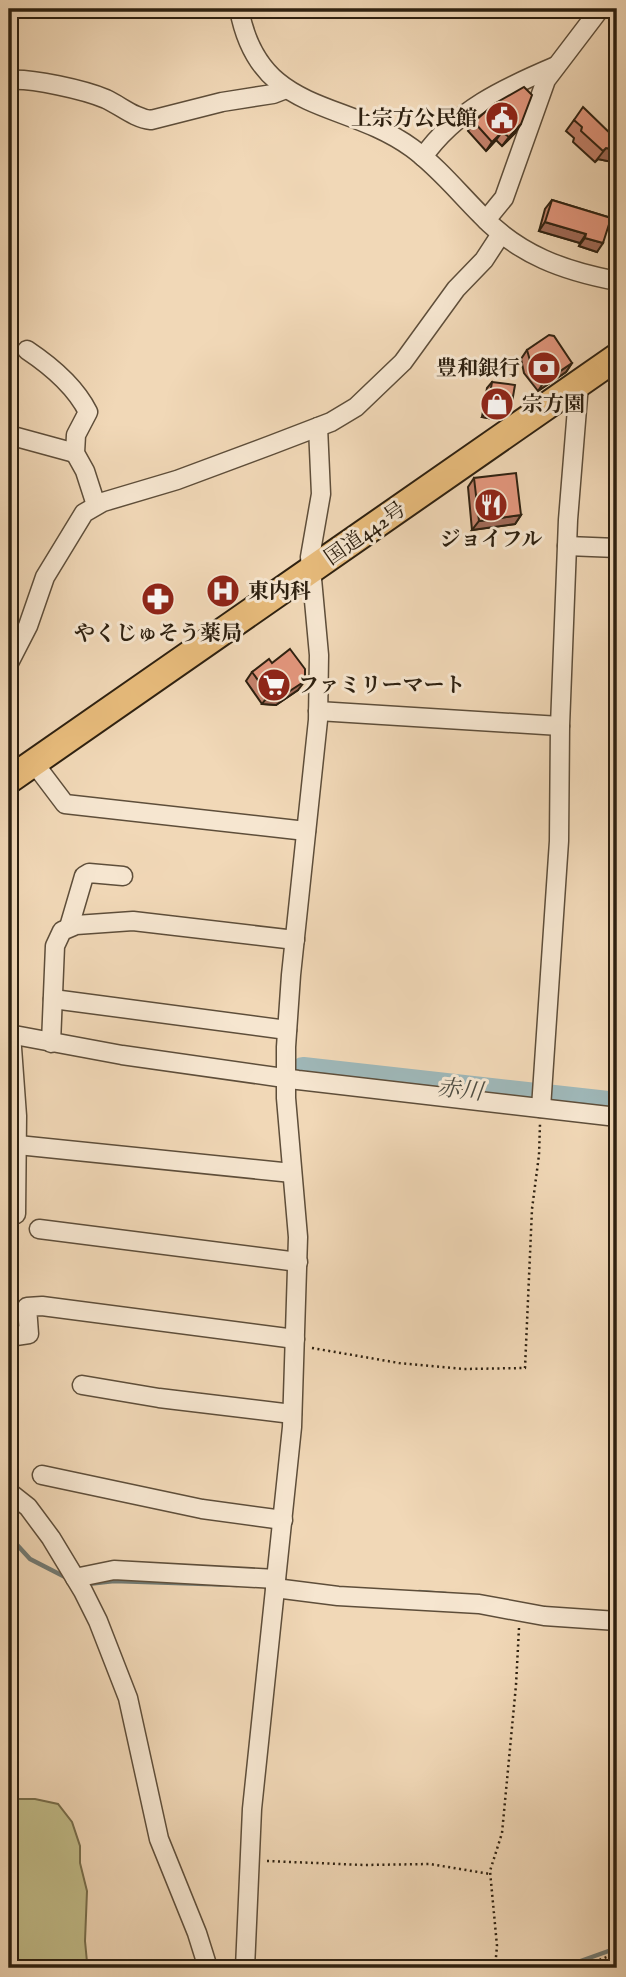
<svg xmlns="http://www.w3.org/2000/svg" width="626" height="1977" font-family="'IM FELL English','Noto Serif JP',serif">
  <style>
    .green { fill: #c1bc89; stroke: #776e4c; stroke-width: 2 }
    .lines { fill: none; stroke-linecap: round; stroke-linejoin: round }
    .stream { stroke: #717b75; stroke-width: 4.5 }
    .river { stroke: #9fb8b9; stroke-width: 28 }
    .minor-casing { stroke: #5e4e3a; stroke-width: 21 }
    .highway-casing { stroke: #2d2010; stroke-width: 30 }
    .path { stroke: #2d2010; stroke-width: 2.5; stroke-dasharray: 2 3.5; stroke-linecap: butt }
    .minor { stroke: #f6e6d0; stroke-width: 18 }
    .highway { stroke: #e8bc7c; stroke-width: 26 }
    .wall { fill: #c4826c; stroke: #2d2010; stroke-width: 2 }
    .shaded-wall { fill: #a06a58; stroke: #2d2010; stroke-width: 2 }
    .building { fill: #e4977e; stroke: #2d2010; stroke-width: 2 }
    .labels { text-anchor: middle; stroke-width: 6; stroke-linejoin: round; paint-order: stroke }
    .poi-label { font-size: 21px; font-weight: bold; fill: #2d2010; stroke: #f6e6d0; text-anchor: start }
    .street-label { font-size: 21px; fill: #2d2010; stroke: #f6e6d0 }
    .water-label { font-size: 23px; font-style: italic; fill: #4f4e43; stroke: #f6e6d0 }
  </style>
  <rect width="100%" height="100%" fill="#f1d8b7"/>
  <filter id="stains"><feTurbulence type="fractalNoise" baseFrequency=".00286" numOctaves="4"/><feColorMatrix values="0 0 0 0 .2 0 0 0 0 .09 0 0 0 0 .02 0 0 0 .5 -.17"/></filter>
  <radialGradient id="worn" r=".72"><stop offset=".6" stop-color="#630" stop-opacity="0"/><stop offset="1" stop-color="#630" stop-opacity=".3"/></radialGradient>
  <path class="green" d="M 9,1799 L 35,1799 L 58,1804 L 72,1822 L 80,1846 L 80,1863 L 87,1891 L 85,1941 L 87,1962 L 95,1968 L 9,1968 Z"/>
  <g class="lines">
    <g class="stream">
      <path d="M 9,1536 L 30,1559 L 67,1578"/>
      <path d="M 88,1584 L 114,1581 L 237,1585"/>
      <path d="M 419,1592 L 446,1594"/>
      <path d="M 561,1968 L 617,1948"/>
    </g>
    <path class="river" d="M 303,1071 L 617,1106"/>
    <defs>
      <g id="minor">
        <path d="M 239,9 C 259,116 343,98 412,148 C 438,167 458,192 481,215 C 519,255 564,271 617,281"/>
        <path d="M 9,80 C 32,78 85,90 106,99 C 121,106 134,118 151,120 L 222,102 L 273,94 L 286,89"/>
        <path d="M 423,157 C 456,110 504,88 556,66"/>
        <path d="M 486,220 L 504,198 L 546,80 L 600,9"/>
        <path d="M 27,350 C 51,366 75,386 88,412 L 76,435 L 75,453 L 85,471 L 96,505"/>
        <path d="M 9,435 L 75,453"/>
        <path d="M 567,546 L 617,548"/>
        <path d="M 9,663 L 28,626 L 45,577 L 84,513 L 103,502 L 177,480 L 271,445 L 331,422 L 356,407 L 403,362 L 456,289 L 484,260 L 501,234"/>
        <path d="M 318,711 L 560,726"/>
        <path d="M 34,763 L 65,804 L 306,831"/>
        <path d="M 69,927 L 84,876 L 89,873 L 123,876"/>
        <path d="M 53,999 L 287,1030"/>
        <path d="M 9,1034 L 122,1055 L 298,1080 L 617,1117"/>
        <path d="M 11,1034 L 17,1116 L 16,1214"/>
        <path d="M 51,1043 L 55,946 L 62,931 L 76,925 L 133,921 L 295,940"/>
        <path d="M 541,1108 L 559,841 L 560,726 L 568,520 L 579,384"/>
        <path d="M 18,1145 L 292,1173"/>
        <path d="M 39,1229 L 298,1262"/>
        <path d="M 9,1337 L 29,1334 L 27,1307 L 42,1306 L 295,1339"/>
        <path d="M 82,1385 L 159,1398 L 292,1414"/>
        <path d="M 42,1475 L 202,1509 L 283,1520"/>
        <path d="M 9,1492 L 28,1507 L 51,1538 L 83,1591 L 98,1621 L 128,1698 L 159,1839 L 197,1933 L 208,1968"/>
        <path d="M 75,1578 L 114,1570 L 276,1579"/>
        <path d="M 275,1588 L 338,1596 L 479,1604 L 544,1616 L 617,1621"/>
        <path d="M 245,1968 L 252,1809 L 292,1427 L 298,1237 L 286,1098 L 286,1047 L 291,975 L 318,720 L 319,655 L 310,557 L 321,494 L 318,427"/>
      </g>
      <path id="highway" d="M 9,780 L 617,357"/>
    </defs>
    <use href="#minor" class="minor-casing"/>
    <use href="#highway" class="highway-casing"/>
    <g class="path">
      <path d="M 312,1348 L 399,1363 L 464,1369 L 525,1368 L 532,1209 L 539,1155 L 540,1124"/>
      <path d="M 267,1861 L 364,1865 L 430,1864 L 490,1874"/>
      <path d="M 495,1968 L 497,1946 L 490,1871 L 502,1833 L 516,1685 L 519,1628"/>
      <path d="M 579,1968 L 617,1953"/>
    </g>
    <use href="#minor" class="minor"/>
    <use href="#highway" class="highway"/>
  </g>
  <g class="wall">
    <path d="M 574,120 L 617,140 L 617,163 L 598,159 L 595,162 L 573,142 L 574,138 L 566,131 Z"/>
    <path d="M 474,122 L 515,133 L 502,146 L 496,140 L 486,151 L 468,131 Z"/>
    <path d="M 552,200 L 611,218 L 597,252 L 579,246 L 580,243 L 539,231 L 545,209 Z"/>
    <path d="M 617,201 L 617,238 L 611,237 L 615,204 Z"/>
    <path d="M 527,350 L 572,363 L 566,372 L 538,391 L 524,373 L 521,359 Z"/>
    <path d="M 492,382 L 507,414 L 499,420 L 482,417 L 487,388 Z"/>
    <path d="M 474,478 L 521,515 L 515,524 L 472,530 L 468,487 Z"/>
    <path d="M 272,663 L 298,690 L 276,705 L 262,704 L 246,681 L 252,672 Z"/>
  </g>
  <g class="shaded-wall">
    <path d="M 521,124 L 515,133 L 502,146 L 509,137 Z"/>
    <path d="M 502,132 L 496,140 L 486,151 L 492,142 Z"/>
    <path d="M 606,148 L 617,150 L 617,163 L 598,159 L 595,162 Z"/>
    <path d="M 545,222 L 586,234 L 580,243 L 539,231 Z"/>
    <path d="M 617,229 L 617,238 L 611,237 Z"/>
    <path d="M 585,238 L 603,243 L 597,252 L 579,246 Z"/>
    <path d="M 572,363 L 566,372 L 538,391 L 544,382 Z"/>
    <path d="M 511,408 L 507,414 L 499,420 L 482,417 L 487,411 Z"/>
    <path d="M 521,515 L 515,524 L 472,530 L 479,521 Z"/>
    <path d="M 305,681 L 298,690 L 276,705 L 262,704 L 269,695 Z"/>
  </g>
  <g class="building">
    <path d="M 524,87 L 532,95 L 521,124 L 509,137 L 502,132 L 492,142 L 474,122 L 494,104 Z"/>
    <path d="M 583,107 L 617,140 L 617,150 L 606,148 L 603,151 L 581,131 L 582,127 L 574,120 Z"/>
    <path d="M 552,200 L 611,218 L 603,243 L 585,238 L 586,234 L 545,222 Z"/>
    <path d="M 549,335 L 554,336 L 572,363 L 544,382 L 531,364 L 527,350 Z"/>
    <path d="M 492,382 L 515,385 L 511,408 L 504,414 L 487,411 Z"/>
    <path d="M 516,473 L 521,515 L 479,521 L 474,478 Z"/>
    <path d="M 290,649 L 305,669 L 305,681 L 282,696 L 269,695 L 252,672 L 269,659 L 272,663 Z"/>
  </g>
  <defs>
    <symbol id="civic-disc" viewBox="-11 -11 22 22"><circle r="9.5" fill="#8f2418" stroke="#f6e6d0"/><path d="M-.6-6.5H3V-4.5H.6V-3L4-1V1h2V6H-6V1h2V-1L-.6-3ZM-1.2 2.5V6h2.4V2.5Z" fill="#fff"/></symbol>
    <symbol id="bank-disc" viewBox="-11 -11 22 22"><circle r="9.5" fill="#8f2418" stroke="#f6e6d0"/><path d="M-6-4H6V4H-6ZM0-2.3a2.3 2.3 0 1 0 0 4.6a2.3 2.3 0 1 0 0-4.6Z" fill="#fff"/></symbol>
    <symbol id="shop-disc" viewBox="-11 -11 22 22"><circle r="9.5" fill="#8f2418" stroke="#f6e6d0"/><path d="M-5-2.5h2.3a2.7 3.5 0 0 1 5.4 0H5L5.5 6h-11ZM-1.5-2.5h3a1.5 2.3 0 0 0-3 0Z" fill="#fff"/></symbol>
    <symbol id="restaurant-disc" viewBox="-11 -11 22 22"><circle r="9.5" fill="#8f2418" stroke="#f6e6d0"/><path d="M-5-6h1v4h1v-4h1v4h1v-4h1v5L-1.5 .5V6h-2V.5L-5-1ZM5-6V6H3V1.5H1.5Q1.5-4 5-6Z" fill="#fff"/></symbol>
    <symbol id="hospital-disc" viewBox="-11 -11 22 22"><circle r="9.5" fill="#8f2418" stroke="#f6e6d0"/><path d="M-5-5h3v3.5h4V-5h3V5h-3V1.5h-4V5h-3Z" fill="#fff"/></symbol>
    <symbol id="pharmacy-disc" viewBox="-11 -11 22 22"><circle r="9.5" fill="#8f2418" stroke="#f6e6d0"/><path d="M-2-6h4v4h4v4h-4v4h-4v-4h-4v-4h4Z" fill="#fff"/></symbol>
    <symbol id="supermarket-disc" viewBox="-11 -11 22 22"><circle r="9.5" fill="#8f2418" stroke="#f6e6d0"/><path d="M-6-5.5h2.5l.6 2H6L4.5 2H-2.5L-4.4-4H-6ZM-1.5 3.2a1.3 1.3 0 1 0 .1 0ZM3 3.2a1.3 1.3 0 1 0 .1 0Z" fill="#fff"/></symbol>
  </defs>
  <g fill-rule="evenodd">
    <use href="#civic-disc" x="483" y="99" width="38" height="38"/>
    <use href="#bank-disc" x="525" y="349" width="38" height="38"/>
    <use href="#shop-disc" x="478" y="385" width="38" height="38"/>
    <use href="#restaurant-disc" x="472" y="486" width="38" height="38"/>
    <use href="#hospital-disc" x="204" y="572" width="38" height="38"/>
    <use href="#pharmacy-disc" x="139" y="580" width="38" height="38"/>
    <use href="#supermarket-disc" x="255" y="666" width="38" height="38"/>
  </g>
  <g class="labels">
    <g class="poi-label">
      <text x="477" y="125" text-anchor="end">上宗方公民館</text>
      <text x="520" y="375" text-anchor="end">豊和銀行</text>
      <text x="522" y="411">宗方園</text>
      <text x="491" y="546" text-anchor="middle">ジョイフル</text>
      <text x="248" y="598">東内科</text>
      <text x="158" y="640" text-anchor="middle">やくじゅそう薬局</text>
      <text x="298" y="692">ファミリーマート</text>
    </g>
    <g class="street-label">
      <text transform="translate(365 533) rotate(-35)" y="7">国道442号</text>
    </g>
    <g class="water-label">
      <text transform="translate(460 1089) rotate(6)" y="8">赤川</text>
    </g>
  </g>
  <rect width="626" height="1977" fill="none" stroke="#f1d8b7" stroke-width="35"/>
  <rect x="10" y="10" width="605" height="1956" fill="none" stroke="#2d2010" stroke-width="3.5"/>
  <rect x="18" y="18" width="591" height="1942" fill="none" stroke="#2d2010" stroke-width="2"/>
  <rect width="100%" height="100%" filter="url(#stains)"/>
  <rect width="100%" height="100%" fill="url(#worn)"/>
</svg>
